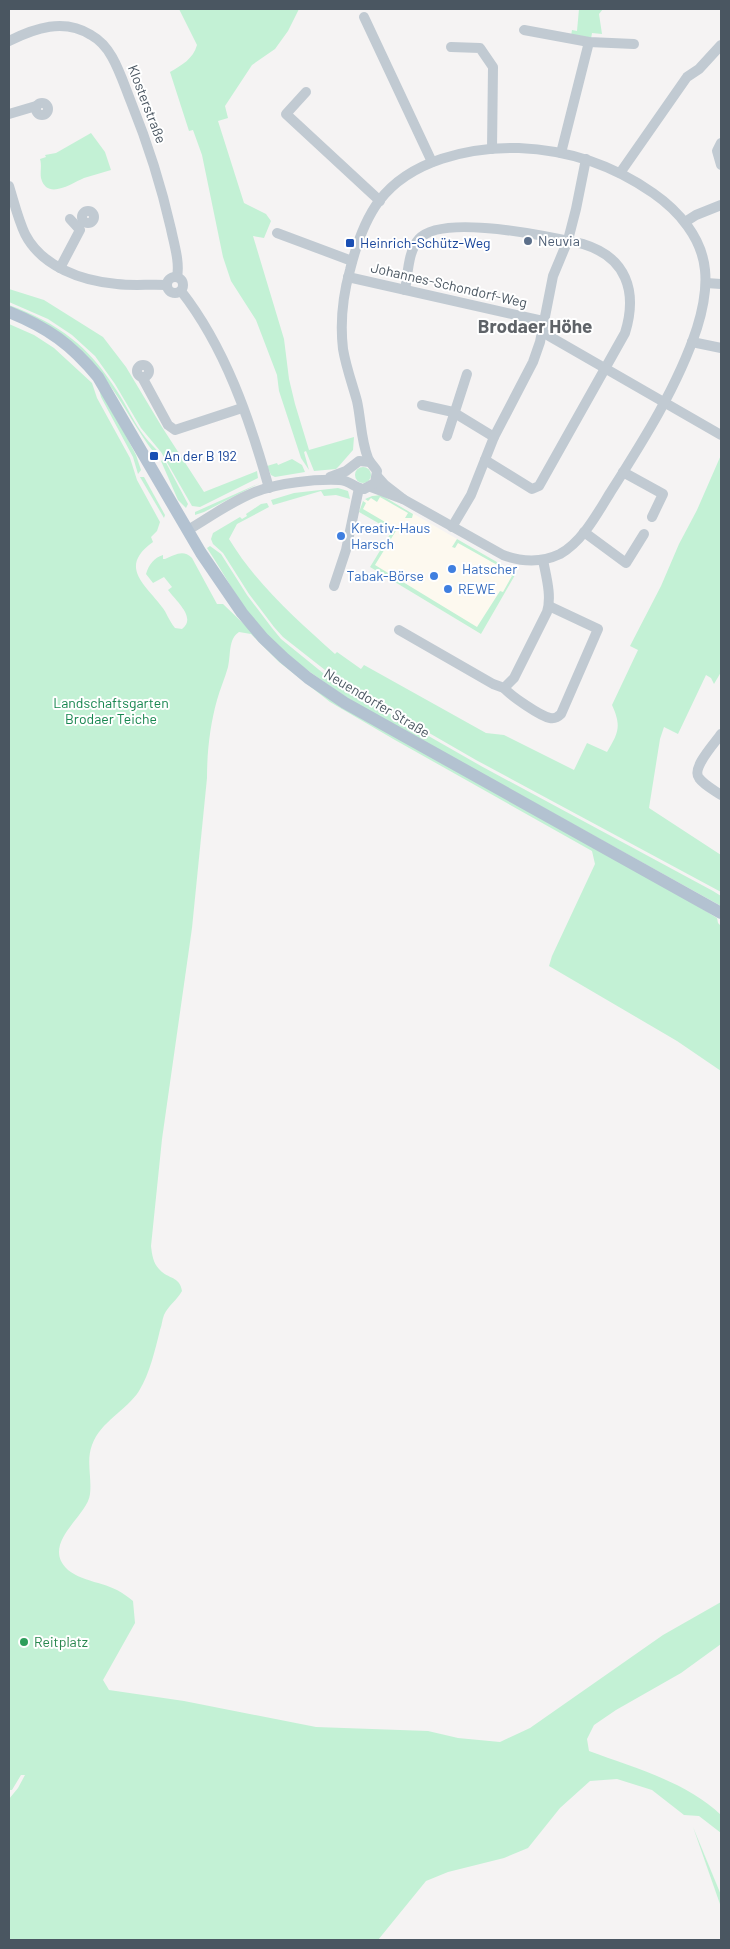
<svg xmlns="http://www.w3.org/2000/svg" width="730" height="1949" font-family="Barlow,sans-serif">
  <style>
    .commercial { fill: #fdf9ef }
    .green { fill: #c3f1d5 }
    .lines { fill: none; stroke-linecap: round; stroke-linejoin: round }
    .minor { stroke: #c1cad2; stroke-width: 10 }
    .major { stroke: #b3c2d1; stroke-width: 12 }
    .service-dot { fill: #5c6f8a; stroke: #fff; stroke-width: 2 }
    .transit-dot { fill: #1a4fb4; stroke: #fff; stroke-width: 2 }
    .shop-dot { fill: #3f7fe0; stroke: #fff; stroke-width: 2 }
    .leisure-dot { fill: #2e9e5b; stroke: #fff; stroke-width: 2 }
    .labels { text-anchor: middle; stroke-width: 4; stroke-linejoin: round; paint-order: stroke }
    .street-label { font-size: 14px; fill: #4a5661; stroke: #fff }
    .service-label { font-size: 14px; fill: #4e5e75; stroke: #fff; text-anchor: start }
    .transit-label { font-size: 14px; fill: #164399; stroke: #fff; text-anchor: start }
    .shop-label { font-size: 14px; fill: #366cbe; stroke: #fff; text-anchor: start }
    .park-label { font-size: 14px; fill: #17864f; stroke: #fff }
    .leisure-label { font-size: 14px; fill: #27864d; stroke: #fff; text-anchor: start }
    .district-label { font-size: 19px; font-weight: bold; fill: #5f6368; stroke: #fff }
  </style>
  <rect width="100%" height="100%" fill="#f5f3f3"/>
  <path class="commercial" d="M 375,495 L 381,495 L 502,565 L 515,575 L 481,634 L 370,567 L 392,531 L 359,512 L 362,503 L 369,497 Z"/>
  <g class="green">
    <path d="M 179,9 L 299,9 L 288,31 L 275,49 L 252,65 L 225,106 L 228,118 L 218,121 L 244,203 L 266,214 L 271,221 L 264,238 L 253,236 L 284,339 L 289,379 L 295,404 L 309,450 L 354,437 L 353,450 L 339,466 L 336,469 L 314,471 L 306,451 L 304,452 L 309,470 L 301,458 L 279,391 L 277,375 L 256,320 L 231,281 L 223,257 L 202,155 L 193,130 L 189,131 L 170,72 C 182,65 193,59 197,45 Z"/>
    <path d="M 579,9 L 603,9 L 599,14 L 602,34 L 592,33 L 591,39 L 571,36 L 572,30 L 577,31 Z"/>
    <path d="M 91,133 L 105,152 L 111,170 C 102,173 93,175 84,178 C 72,183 47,201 41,178 C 40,172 42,165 40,159 L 46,157 L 45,155 L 56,153 Z"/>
    <path d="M 9,289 L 44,300 L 103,337 L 126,367 L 162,427 L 204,492 L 257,471 L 258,478 L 200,507 L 192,506 L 161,452 L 141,428 L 115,384 L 95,356 L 72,335 L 48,319 L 9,302 Z"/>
    <path d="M 9,305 C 59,324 88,345 117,391 C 127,406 134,423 145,437 C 149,443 156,448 160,454 L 155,454 C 137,431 124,404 106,380 C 80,342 51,324 9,307 Z"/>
    <path d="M 9,324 L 34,335 L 54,348 L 92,383 L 97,398 L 130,458 L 137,480 L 160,522 L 157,531 L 151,537 L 153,542 C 118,567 145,584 162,607 C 167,613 169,621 175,628 L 182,629 C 197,618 176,601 168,590 L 172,587 L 164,577 L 153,583 L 146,574 C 149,564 154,558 163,555 L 163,559 L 165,559 C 175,555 183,549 192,558 L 217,604 L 223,604 L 281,660 L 657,881 L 717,918 L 718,923 L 721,926 L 721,1071 L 677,1041 L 549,966 L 552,956 L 595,864 L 592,851 L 395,740 L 330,702 L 279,662 L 251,634 L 239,632 C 228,639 231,655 228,667 C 225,678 220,689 217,700 C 210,725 207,752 207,778 L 192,928 L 162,1139 L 151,1246 C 152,1254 153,1263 159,1269 C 167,1279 180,1276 182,1291 C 177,1300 168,1306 164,1315 C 162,1320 162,1325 160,1330 C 155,1350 150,1373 139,1391 C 126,1411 101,1421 92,1445 C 86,1461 92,1477 90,1494 C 88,1514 50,1537 61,1561 C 70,1580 100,1581 117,1590 C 123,1593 128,1597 133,1601 L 135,1623 L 103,1680 L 109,1690 L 184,1701 L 316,1727 L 428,1731 L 458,1738 L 500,1742 L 530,1728 L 663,1635 L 721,1602 L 721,1644 L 681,1673 L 616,1710 L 594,1725 L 587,1739 L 589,1751 C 632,1767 687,1782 721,1815 L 721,1833 L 699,1816 L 684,1815 L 652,1790 L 617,1779 L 590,1781 L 560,1808 L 528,1848 L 504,1858 L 448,1872 L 426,1881 L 378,1940 L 9,1940 L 9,1799 L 18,1788 L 25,1775 L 21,1775 L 12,1790 L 9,1790 Z"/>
    <path d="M 99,389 L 126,436 L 136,455 L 141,470 L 138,474 L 133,457 L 101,397 Z"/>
    <path d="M 721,455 L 721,672 L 714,684 L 711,678 L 706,675 L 678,734 L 664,727 L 660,739 L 649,808 L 721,855 L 721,892 L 476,760 L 339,681 L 283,637 L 274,627 L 249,594 L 223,553 L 213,544 L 211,539 L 213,533 L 240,517 L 242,519 L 247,516 L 246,514 L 261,504 L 267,503 L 269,507 L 237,524 L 229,539 C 257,585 296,619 335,654 L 337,652 L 361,669 L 364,665 L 486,733 L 504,735 L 574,770 L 587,743 L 607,752 C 618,733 622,727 612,705 L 638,650 L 630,646 L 661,586 L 679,544 L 697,510 Z"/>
    <path d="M 164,459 L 188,504 L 186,508 L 178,500 L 161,461 Z"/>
    <path d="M 292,459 L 302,465 L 305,472 L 275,477 L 271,475 L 267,466 L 277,463 L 278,465 Z"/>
    <circle cx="363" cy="475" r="8"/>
    <path d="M 140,477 L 144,477 L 165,515 L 164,518 Z"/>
    <path d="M 260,483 L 204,512 L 195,515 L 195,512 Z"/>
    <path d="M 338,488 L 348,491 L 350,499 L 336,495 L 324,496 L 321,491 L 273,505 L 271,500 L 294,493 Z"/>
    <path d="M 381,495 L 413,514 L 412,518 L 405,518 L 408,513 L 380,497 L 377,502 L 371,498 L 368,501 L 365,499 L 372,496 Z"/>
    <path d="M 363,501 L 366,503 L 363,509 L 397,529 L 375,565 L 477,627 L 500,591 L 503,592 L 512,576 L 508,572 L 515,575 L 481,634 L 370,567 L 392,531 L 359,512 Z"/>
    <path d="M 457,539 L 502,565 L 496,572 L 499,566 L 458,543 L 455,548 L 452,547 Z"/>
    <path d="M 210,546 L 221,554 L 247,595 L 272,628 L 281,639 L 334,682 L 481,766 L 713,891 L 721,896 L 721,906 L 360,706 C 328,685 296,664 268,637 C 243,611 227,578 207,548 Z"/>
    <path d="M 693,1827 L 721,1895 L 721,1907 Z"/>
  </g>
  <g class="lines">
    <g class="minor">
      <path d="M 364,17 L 432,162"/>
      <path d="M 524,30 L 589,42 L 634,44"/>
      <path d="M 9,41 C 35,28 64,18 91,35 C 100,40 107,48 112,57 C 120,71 125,87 131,102 C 148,144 161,185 171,229 C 174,244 180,262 177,277"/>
      <path d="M 451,47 L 480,48 L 493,67 L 492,149"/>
      <path d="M 306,92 L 286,114 L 380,201"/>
      <circle cx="42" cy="109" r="6"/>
      <path d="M 9,114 L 36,106"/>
      <path d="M 721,143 L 717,151 L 721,165"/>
      <path d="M 561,153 L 589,42"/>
      <path d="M 620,173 L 687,77 L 699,69 L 721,45"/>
      <path d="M 9,186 C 14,202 18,219 25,234 C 42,267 82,281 117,284 C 133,286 150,284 167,285"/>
      <circle cx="88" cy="217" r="6"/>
      <path d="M 685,222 L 696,215 L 721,205"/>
      <path d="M 277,233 L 352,261"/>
      <path d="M 60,268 L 80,230 L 70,219"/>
      <circle cx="175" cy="285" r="8"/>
      <path d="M 348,277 L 543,321"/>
      <path d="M 706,283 L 721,284"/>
      <path d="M 405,290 C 408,274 408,251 419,239 C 442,213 551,237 583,244 C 626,257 638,291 625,333 L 539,486 L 532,489 L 485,460"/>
      <path d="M 181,291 C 225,347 250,420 269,488"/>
      <path d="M 542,332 L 721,435"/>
      <path d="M 692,342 L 721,348"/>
      <circle cx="143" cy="371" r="6"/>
      <path d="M 142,377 L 168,425 L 175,430 L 242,408"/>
      <path d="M 422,405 L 453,412 L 494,437"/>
      <path d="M 447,436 L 467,374"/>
      <path d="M 623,472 L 663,494 L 652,517"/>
      <path d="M 330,477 L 346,471 L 359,461 L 370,462"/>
      <path d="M 371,487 L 403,499 L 385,485 L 377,476"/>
      <path d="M 452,527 L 471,495 L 494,437 L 533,362 L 540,342 L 553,276 L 568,240 L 576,209 L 586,159"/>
      <path d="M 188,530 C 210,517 232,501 255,492 C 278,483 315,479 339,480 C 350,480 354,488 364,489 L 375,483 L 377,471 C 374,466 370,463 368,458 C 361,441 361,419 357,401 C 352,383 346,367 343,349 C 340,323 343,295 350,270 C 356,246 364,221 379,201 C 410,160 469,147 519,148 C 568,150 613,165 653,193 C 679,211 702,238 705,270 C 707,290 703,309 697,328 C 678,386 643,441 610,493 C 597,514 582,542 560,554 C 541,563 522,562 503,555 L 403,499"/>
      <path d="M 584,532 L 626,563 L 644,534"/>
      <path d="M 334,586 L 346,550 L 359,488"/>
      <path d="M 399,630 L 493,684 L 504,688 L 514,678 L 547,612 C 552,596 546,576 543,560"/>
      <path d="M 504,688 C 511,696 540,716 550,718 C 555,719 558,717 561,714 L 598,629 L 549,606"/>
      <path d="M 721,734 C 715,743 691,768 699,778 C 704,785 714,790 721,795"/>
    </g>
    <path class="major" d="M 9,312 C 48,328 71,344 98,377 L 201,553 L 242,613 L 263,638 L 284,658 L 308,678 L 345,703 L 721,913"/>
  </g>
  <circle class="service-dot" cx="528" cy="241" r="5"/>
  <g class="transit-dot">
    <rect x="345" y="238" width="10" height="10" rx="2.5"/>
    <rect x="149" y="451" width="10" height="10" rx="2.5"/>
  </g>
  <g class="shop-dot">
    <circle cx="341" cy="536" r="5"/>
    <circle cx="452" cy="569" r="5"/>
    <circle cx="434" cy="576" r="5"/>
    <circle cx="448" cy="589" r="5"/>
  </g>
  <circle class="leisure-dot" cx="24" cy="1642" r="5"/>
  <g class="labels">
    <g class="street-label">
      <text transform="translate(147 104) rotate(69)" y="5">Klosterstraße</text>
      <text transform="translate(449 285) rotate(13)" y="5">Johannes-Schondorf-Weg</text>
      <text transform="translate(377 703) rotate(31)" y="5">Neuendorfer Straße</text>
    </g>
    <g class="service-label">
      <text x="538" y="246">Neuvia</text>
    </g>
    <g class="transit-label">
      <text x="360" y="248">Heinrich-Schütz-Weg</text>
      <text x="164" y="461">An der B 192</text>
    </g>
    <g class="shop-label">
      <text x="351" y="533">Kreativ-Haus<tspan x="351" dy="16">Harsch</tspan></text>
      <text x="462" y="574">Hatscher</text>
      <text x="424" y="581" text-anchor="end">Tabak-Börse</text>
      <text x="458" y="594">REWE</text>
    </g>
    <g class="park-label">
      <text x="111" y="708">Landschaftsgarten<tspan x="111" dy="16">Brodaer Teiche</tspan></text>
    </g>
    <g class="leisure-label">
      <text x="34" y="1647">Reitplatz</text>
    </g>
    <g class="district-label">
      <text x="535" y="333">Brodaer Höhe</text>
    </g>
  </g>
  <rect width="730" height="1949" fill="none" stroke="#4a5661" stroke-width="20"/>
</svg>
